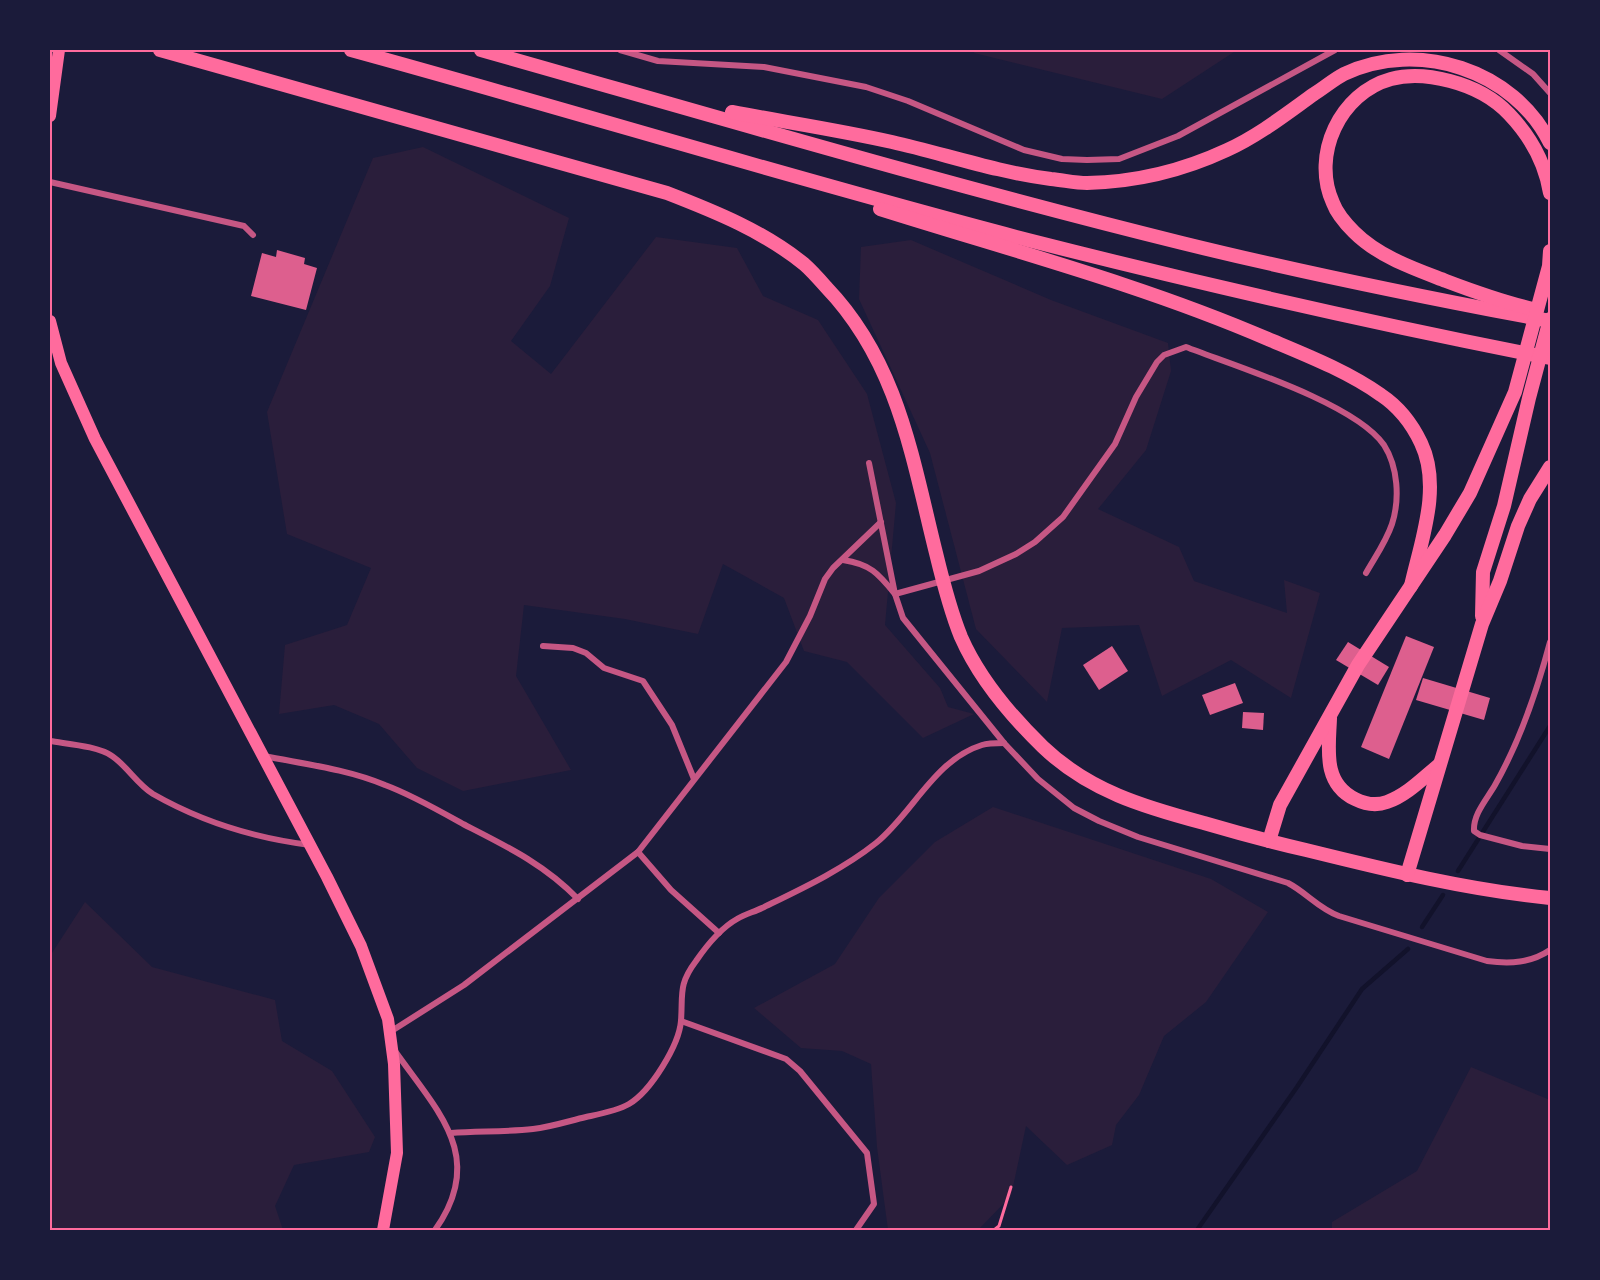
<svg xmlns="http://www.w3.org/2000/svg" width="1600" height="1280" font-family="'PT Sans',sans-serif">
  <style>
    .green { fill: #2a1e3b }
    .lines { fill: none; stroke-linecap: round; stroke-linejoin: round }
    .stream { stroke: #12122b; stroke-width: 4.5 }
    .building { fill: #dd5f8e }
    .path { stroke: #ff6b9d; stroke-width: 3 }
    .minor { stroke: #c65784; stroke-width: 6 }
    .primary { stroke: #ff6b9d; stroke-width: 12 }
    .motorway { stroke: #ff6b9d; stroke-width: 14 }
    .neatline { fill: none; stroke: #ff6b9d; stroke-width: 2 }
  </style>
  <rect width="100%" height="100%" fill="#1b1b3a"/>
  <g class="green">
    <path d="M 975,50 L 1237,50 L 1162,99 L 974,53 Z"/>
    <path d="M 423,147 L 569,218 L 550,286 L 511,341 L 551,374 L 656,237 L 737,248 L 763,296 L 818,320 L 867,394 L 896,503 L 885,625 L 940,688 L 948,707 L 974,714 L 923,738 L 847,662 L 804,651 L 784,598 L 723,564 L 698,634 L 625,619 L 524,605 L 516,676 L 571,770 L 463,791 L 417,768 L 379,724 L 334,705 L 279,714 L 285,645 L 347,625 L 371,568 L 287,534 L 267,412 L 373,158 Z"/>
    <path d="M 911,240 L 1051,300 L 1168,343 L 1171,371 L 1146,450 L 1098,509 L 1179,547 L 1194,581 L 1287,613 L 1284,580 L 1320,593 L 1291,698 L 1231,660 L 1162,696 L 1139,625 L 1062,628 L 1047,702 L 976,629 L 930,453 L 859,299 L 861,247 Z"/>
    <path d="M 993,807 L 1211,879 L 1268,912 L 1206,1002 L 1164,1036 L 1139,1095 L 1116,1125 L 1112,1145 L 1067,1165 L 1026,1126 L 1011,1196 L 978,1230 L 888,1230 L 877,1147 L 871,1064 L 842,1051 L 801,1048 L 754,1008 L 835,964 L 879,898 L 935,842 Z"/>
    <path d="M 85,902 L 152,967 L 275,1000 L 282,1041 L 332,1071 L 375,1137 L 369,1152 L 294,1165 L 275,1206 L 283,1230 L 50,1230 L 50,956 Z"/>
    <path d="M 1471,1067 L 1550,1100 L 1550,1230 L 1332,1230 L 1332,1222 L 1417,1171 Z"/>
  </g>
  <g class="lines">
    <g class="stream">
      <path d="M 1458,871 L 1550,726"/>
      <path d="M 1422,927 L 1443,895"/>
      <path d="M 1197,1230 L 1297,1087 L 1362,989 L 1408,949"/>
    </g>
  </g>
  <g class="building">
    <path d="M 277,250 L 305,258 L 304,264 L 317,268 L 306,310 L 251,296 L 262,253 L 276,257 Z"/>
    <path d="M 1406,636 L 1434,647 L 1389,759 L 1361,747 Z"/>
    <path d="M 1348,642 L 1389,667 L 1378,685 L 1336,660 Z"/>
    <path d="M 1112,646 L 1128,671 L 1099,690 L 1083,665 Z"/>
    <path d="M 1423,678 L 1490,698 L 1484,720 L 1416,700 Z"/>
    <path d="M 1235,683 L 1243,703 L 1210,715 L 1202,695 Z"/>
    <path d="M 1243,712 L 1264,713 L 1263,730 L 1242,728 Z"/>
  </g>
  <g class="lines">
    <path class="path" d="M 994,1230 L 999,1226 L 1011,1187"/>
    <g class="minor">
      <path d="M 620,50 L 658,61 L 764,67 L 866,87 L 908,101 L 1024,150 L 1062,159 L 1087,160 L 1119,159 L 1178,136 L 1335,50"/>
      <path d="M 1499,50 L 1533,74 L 1550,93"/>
      <path d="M 50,182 L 244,226 L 253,235"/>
      <path d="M 869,463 L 895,594 L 903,618 L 1004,743 L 1038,779 L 1074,808 L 1099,821 L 1138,837 L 1288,883 C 1307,893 1318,908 1339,916 L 1487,961 C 1510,964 1531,963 1550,950"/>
      <path d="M 843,560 C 870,564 878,573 895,594 L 979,571 L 1016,554 L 1035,542 L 1063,517 L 1115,444 L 1136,397 L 1157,362 L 1164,355 L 1186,347 C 1235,366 1355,403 1384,445 C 1398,467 1400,499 1392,524 C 1386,542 1375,557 1366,573"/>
      <path d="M 1550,642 C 1537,691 1520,741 1495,785 C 1487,799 1473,814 1474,831 L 1480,835 L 1522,846 L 1550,849"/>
      <path d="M 543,646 L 573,648 L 586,653 L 604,668 L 643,681 L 672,725 L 694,779"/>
      <path d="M 50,741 C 67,744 98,746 112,756 C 127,766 137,784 153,794 C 202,822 254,838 310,845"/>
      <path d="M 264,756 C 304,764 347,769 385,785 C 412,795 438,810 463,824 C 506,846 544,864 578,899"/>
      <path d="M 638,852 L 671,890 L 719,933"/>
      <path d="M 681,1021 L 786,1059 L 800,1071 L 867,1153 L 874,1204 L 856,1230"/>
      <path d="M 390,1032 L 464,985 L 638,852 L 786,662 L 810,616 L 825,579 L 833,568 L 881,522"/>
      <path d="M 395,1051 C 438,1112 487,1157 435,1230"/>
      <path d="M 451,1133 C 478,1131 506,1132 533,1129 C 551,1127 569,1121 586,1117 C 600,1114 617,1111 629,1104 C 651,1091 679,1045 681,1021 C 683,994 678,985 696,961 C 707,945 721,928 737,919 C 745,914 754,912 762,908 C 801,889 842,870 876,843 C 913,813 934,760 982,745 C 988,743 997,743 1004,743"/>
    </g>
    <g class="primary">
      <path d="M 50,116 L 59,50"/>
      <path d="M 50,321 L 61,363 L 95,439 L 327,877 L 361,946 L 388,1019 L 394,1064 L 397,1153 L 383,1230"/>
    </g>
    <g class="motorway">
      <path d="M 160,50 L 667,193 C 716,212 763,231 804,264 C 812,271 819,279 826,287 C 898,362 912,457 936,553 C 943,582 950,610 961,637 C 979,678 1011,716 1043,747 C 1089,791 1144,807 1204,823 C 1238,833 1272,842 1306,850 C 1387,870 1468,890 1550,898"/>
      <path d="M 351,50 C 577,112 801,181 1028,240 C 1201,284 1375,324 1550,358"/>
      <path d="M 481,50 C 714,116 947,185 1182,243 C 1304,273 1427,298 1550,321"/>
      <path d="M 732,112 C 785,122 839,130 892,142 C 945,154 996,172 1051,179 C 1063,180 1075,183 1087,183 C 1136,182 1182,171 1227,150 C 1258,136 1286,114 1314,94 C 1324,88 1334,79 1344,74 C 1418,39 1514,70 1550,143"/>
      <path d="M 880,209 C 1010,250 1143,285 1268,339 C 1306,355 1347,371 1381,395 C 1399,407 1412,424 1421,443 C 1442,487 1421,541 1411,586"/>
      <path d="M 1533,309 C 1503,302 1475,292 1446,281 C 1415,269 1379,257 1354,232 C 1346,224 1337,214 1333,203 C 1311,155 1340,93 1391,79 C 1410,74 1431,76 1450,81 C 1473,87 1492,96 1509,114 C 1530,136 1545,162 1550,193"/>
      <path d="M 1482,616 L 1483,572 L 1504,506 L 1529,398 L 1550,319"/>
      <path d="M 1330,718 C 1329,748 1322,783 1355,799 C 1365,804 1376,806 1387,802 C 1407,795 1423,778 1439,765"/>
      <path d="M 1269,841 L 1280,805 L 1358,665 L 1445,535 L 1470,493 L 1515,392 L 1549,266 L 1550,251"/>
      <path d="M 1407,875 L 1482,624 L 1500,581 L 1518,526 L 1530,499 L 1550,467"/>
    </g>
  </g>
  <rect width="1600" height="1280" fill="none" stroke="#1b1b3a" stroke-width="102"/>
  <rect x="51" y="51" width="1498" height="1178" class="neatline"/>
</svg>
